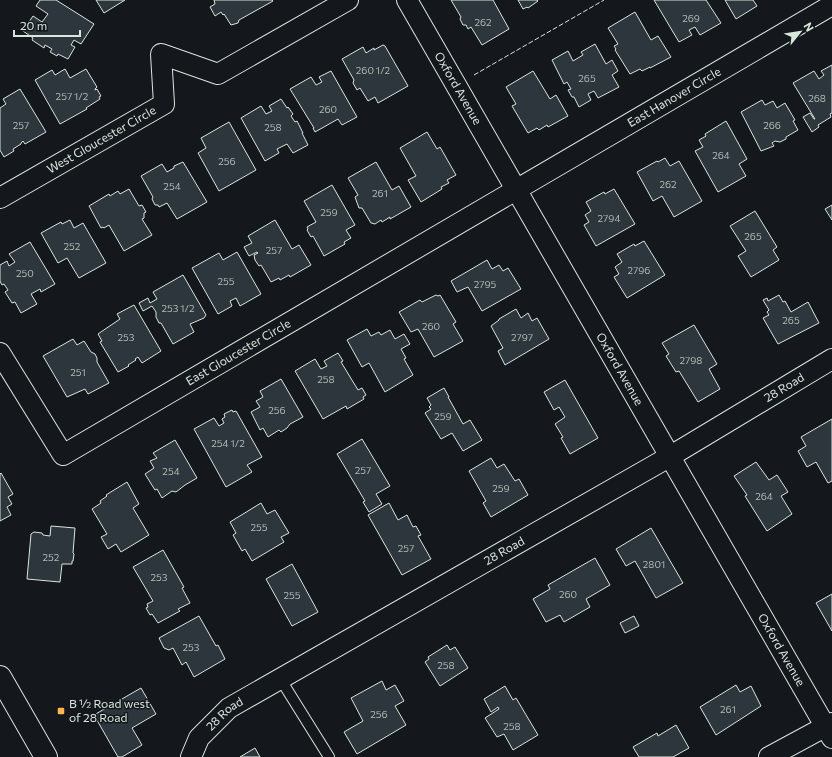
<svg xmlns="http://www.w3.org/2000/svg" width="832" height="757" font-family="Commissioner,sans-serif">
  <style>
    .building { fill: #2c363c; stroke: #d8e6dc }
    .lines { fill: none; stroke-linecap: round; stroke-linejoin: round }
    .lane-casing { stroke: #d8e6dc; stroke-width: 12 }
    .street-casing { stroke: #d8e6dc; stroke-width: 22 }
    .secondary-casing { stroke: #d8e6dc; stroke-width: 24 }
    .lane { stroke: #14181c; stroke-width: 10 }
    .street { stroke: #14181c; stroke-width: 20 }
    .secondary { stroke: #14181c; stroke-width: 22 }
    .fence { stroke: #d8e6dc; stroke-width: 1; stroke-dasharray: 5 2; stroke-linecap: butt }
    .poi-dot { fill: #ffb74d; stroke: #14181c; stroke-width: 1.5 }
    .labels { text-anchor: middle; stroke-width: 3; stroke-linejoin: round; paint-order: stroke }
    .number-label { font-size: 10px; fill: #adbab4 }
    .street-label { font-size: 12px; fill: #d8e6dc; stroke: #14181c }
    .poi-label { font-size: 12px; fill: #d8e6dc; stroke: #14181c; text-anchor: start }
  </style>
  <rect width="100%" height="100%" fill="#14181c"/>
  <g class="building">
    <path d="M 40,0 L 56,0 L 94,24 L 81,44 L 74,40 L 71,45 L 75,47 L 68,59 L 58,54 L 57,56 L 50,52 L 52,49 L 45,45 L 44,48 L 32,40 L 33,38 L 23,31 L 33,16 L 42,22 L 48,14 L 36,6 Z"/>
    <path d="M 96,0 L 125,0 L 104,13 Z"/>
    <path d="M 214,0 L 272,0 L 273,1 L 239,20 L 238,23 L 231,25 L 224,14 L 223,15 L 221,12 L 215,16 L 210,7 L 215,4 Z"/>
    <path d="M 451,0 L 493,0 L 509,29 L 482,45 L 471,27 L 468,29 L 466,25 L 463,25 L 460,19 L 461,17 Z"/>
    <path d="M 518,0 L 537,0 L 538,1 L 528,8 L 527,7 L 523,9 Z"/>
    <path d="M 654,0 L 706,0 L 721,23 L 700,35 L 695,27 L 689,30 L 692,35 L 679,42 Z"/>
    <path d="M 725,0 L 753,0 L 757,6 L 736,19 Z"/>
    <path d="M 635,12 L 651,40 L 658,36 L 671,57 L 650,68 L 650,67 L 642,71 L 640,69 L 630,74 L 615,50 L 616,49 L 614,46 L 618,44 L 608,28 Z"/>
    <path d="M 595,44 L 606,64 L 612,60 L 618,71 L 612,75 L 619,87 L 598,98 L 594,91 L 588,94 L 591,100 L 579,107 L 574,97 L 572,97 L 568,90 L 571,89 L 567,82 L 564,84 L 552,60 L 568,51 L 573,61 L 583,55 L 581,52 Z"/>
    <path d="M 383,45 L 385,46 L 408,86 L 378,103 L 375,97 L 368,101 L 360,88 L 357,90 L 353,83 L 354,80 L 342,59 L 363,47 L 366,53 L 374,48 L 374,50 Z"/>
    <path d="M 832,65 L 832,113 L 830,114 L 831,117 L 818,125 L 819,127 L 812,132 L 803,117 L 810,113 L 814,119 L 815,119 L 793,83 L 814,71 L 819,79 L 824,75 L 821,71 Z"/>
    <path d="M 65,69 L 70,78 L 86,69 L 97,87 L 95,89 L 95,90 L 97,89 L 101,96 L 99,97 L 100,99 L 86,108 L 87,109 L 60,124 L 35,80 L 52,70 L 55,75 Z"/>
    <path d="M 331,71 L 357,117 L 342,125 L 338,119 L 315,132 L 313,128 L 314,128 L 290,89 L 311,77 L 316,85 L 322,82 L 319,77 Z"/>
    <path d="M 533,71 L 550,99 L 556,95 L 568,116 L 548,127 L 547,125 L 539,130 L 537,128 L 528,133 L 512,106 L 516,104 L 506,87 Z"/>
    <path d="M 20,89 L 46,132 L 25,144 L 23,141 L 21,143 L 21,144 L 13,149 L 14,151 L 4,157 L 0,150 L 0,108 L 6,104 L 3,99 Z"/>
    <path d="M 281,99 L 287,108 L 288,107 L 293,114 L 291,116 L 295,122 L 297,121 L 303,133 L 302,133 L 308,145 L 293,153 L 287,144 L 277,149 L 279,153 L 265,161 L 241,118 L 261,106 L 266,114 L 272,111 L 269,106 Z"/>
    <path d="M 762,100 L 765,105 L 773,101 L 777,108 L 785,103 L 795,120 L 793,121 L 798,130 L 786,137 L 786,139 L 780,142 L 775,141 L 772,143 L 774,146 L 761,151 L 741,112 Z"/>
    <path d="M 726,121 L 747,159 L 739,164 L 746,176 L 718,192 L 695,151 L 703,147 L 699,140 L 706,136 L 705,134 Z"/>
    <path d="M 229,122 L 256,170 L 219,191 L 198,153 L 206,148 L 201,138 Z"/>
    <path d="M 427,132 L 437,149 L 440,147 L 456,175 L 447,180 L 449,183 L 441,187 L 442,189 L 421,202 L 408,180 L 416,176 L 400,148 Z"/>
    <path d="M 665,158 L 670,166 L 679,161 L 702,201 L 674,217 L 662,196 L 653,201 L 637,172 L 657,161 L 658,162 Z"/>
    <path d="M 183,162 L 207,202 L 177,219 L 167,203 L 159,207 L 158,205 L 155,205 L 152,199 L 153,197 L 141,176 L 162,164 L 167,172 L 174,168 L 174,166 Z"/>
    <path d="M 376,162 L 392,190 L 399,186 L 411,207 L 390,219 L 390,217 L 382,222 L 381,220 L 375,224 L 371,223 L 362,208 L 359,208 L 355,197 L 358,195 L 348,178 Z"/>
    <path d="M 332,185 L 355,225 L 346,230 L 351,238 L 344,242 L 345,244 L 324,256 L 313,236 L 311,237 L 307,230 L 308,229 L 307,227 L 316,222 L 304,201 Z"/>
    <path d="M 129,189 L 139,206 L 142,205 L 146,212 L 144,213 L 144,218 L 142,219 L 152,235 L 124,251 L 109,225 L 104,228 L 103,227 L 101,228 L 89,206 L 109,194 L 110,196 L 118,191 L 120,194 Z"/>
    <path d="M 614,189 L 635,224 L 596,246 L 584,225 L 589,222 L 585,215 L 591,211 L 586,202 L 604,192 L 605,194 Z"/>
    <path d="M 832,205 L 832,220 L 825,209 Z"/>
    <path d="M 755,211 L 777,247 L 773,250 L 779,260 L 751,277 L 738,256 L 746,251 L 730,226 Z"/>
    <path d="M 70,220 L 74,228 L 83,223 L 106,263 L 79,278 L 67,258 L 58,263 L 41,233 L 61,222 L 62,224 Z"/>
    <path d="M 275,220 L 292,249 L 299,245 L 311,265 L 290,277 L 289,275 L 280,280 L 279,278 L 271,282 L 261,265 L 259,266 L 255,260 L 254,255 L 258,253 L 257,252 L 249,256 L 244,247 L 252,243 L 248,236 Z"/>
    <path d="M 644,241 L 665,275 L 627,298 L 614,277 L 619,274 L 615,267 L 622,262 L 617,254 L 634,244 L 635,246 Z"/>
    <path d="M 30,242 L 55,284 L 41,292 L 40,289 L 31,294 L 37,304 L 21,313 L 15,302 L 12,303 L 5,292 L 8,290 L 4,284 L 2,285 L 0,281 L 0,265 L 7,261 L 9,266 L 15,262 L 9,254 Z"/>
    <path d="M 237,252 L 261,294 L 240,306 L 236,298 L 230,301 L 232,306 L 218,314 L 192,268 L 219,253 L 223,260 Z"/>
    <path d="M 487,260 L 492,269 L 499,265 L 503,271 L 508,268 L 521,289 L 482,311 L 468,287 L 457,292 L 451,281 Z"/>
    <path d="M 183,275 L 206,315 L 204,318 L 190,324 L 194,332 L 173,344 L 161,323 L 159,323 L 156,317 L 156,312 L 152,306 L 143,311 L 139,303 L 148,298 L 150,303 L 157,299 L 153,292 Z"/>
    <path d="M 436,295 L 438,296 L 440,295 L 456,322 L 453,324 L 463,341 L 434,357 L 418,329 L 411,332 L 399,312 L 420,300 L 422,302 Z"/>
    <path d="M 779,295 L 783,302 L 785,301 L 791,312 L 808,302 L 819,323 L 778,344 L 763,318 L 769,315 L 767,312 L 769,310 L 763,300 L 767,298 L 768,301 Z"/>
    <path d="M 134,305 L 161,351 L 142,363 L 138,357 L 135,359 L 136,360 L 128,365 L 129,366 L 118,372 L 100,342 L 102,341 L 98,334 L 120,319 L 117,314 Z"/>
    <path d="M 516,309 L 521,318 L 528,313 L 532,321 L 537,318 L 549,339 L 505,365 L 498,351 L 503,348 L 491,326 L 499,320 L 499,319 Z"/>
    <path d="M 694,325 L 717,364 L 709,369 L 720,389 L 698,402 L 679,371 L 676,372 L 666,356 L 669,354 L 662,343 Z"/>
    <path d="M 367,329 L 371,336 L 379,332 L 381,335 L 390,330 L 395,339 L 404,334 L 410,344 L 401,349 L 406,358 L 404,359 L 413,375 L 385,392 L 369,363 L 362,367 L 347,340 Z"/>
    <path d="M 73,339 L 77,345 L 84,341 L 91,352 L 95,354 L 97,358 L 97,362 L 109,383 L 88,394 L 85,389 L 67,397 L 43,356 Z"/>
    <path d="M 338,353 L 343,361 L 341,362 L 358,390 L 362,388 L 366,395 L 363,397 L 364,399 L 347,409 L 346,406 L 323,419 L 295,371 L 315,359 L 321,369 L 327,366 L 324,361 Z"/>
    <path d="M 281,379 L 303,417 L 290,424 L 287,428 L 281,432 L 279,430 L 268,437 L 263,428 L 260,430 L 251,412 L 260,407 L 256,401 L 263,397 L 260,391 Z"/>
    <path d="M 565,380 L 598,438 L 570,454 L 561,438 L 563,437 L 555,424 L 565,417 L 559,407 L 554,410 L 544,392 Z"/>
    <path d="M 444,388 L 449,397 L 448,397 L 463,424 L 470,420 L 482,440 L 463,451 L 452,433 L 441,439 L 425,413 L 431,409 L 429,407 L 431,405 L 427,398 Z"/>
    <path d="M 232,410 L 233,412 L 236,411 L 262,457 L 247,465 L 252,472 L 226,487 L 194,429 L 214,418 L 219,426 L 224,423 L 222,419 L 225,417 L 224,414 Z"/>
    <path d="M 832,419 L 832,481 L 828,483 L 816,462 L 807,467 L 798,451 L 806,446 L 801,437 Z"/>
    <path d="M 362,439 L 390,486 L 376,494 L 382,504 L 369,512 L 363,502 L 365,501 L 337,454 Z"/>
    <path d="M 175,440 L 197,478 L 185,485 L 176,492 L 172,491 L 162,498 L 157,489 L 155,490 L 145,474 L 154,468 L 150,461 L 157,458 L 153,453 Z"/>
    <path d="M 491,458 L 497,468 L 504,464 L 515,481 L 519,479 L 528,495 L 491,517 L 483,503 L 486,501 L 469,471 Z"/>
    <path d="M 756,462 L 769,480 L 777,475 L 788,492 L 781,496 L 792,514 L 767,531 L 745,496 L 747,495 L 734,476 Z"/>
    <path d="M 1,473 L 13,494 L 8,497 L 12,504 L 7,507 L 11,515 L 0,521 L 0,474 Z"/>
    <path d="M 127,482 L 139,504 L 133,508 L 149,535 L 121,552 L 116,544 L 108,549 L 101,537 L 107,534 L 92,509 L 101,503 L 100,501 L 107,496 L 106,495 Z"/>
    <path d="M 261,503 L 267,514 L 275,510 L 289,533 L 281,537 L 284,542 L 252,561 L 245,549 L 242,551 L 233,535 L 236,533 L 230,522 Z"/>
    <path d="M 389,503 L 398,520 L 407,515 L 413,527 L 416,526 L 421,535 L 418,536 L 431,559 L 402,575 L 368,515 Z"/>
    <path d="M 51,526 L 75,528 L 73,553 L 74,554 L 73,561 L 72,561 L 72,564 L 62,564 L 60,582 L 27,579 L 31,534 L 34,532 L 42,533 L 43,535 L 50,536 Z"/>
    <path d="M 651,528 L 683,583 L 656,598 L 635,561 L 626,566 L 616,549 Z"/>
    <path d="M 163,550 L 184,587 L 182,588 L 190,603 L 178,609 L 180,611 L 158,623 L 152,614 L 150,615 L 146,608 L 148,607 L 147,604 L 153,601 L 133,567 Z"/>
    <path d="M 595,558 L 610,585 L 586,599 L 590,607 L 564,622 L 560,615 L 546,622 L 533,599 L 550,589 L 548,585 Z"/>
    <path d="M 292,564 L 318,612 L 292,626 L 266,579 Z"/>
    <path d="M 832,594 L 832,631 L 816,603 Z"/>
    <path d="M 199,616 L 216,646 L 218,645 L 225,659 L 194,677 L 186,662 L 182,665 L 173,648 L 169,650 L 164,648 L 159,638 Z"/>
    <path d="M 634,616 L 639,626 L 625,633 L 620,623 Z"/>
    <path d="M 447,645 L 450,650 L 455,647 L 468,668 L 440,686 L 425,662 L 429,659 L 428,657 Z"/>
    <path d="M 382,681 L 386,690 L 395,685 L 404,701 L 395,706 L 406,725 L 357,754 L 344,732 L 363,721 L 351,698 Z"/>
    <path d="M 736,685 L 740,692 L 751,686 L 761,706 L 716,735 L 700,707 Z"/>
    <path d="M 505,686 L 513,700 L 516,698 L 538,735 L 513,750 L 504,734 L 497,737 L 485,718 L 499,709 L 498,707 L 491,712 L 484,699 Z"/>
    <path d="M 141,688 L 156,714 L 132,728 L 142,745 L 122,757 L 118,757 L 94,715 Z"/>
    <path d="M 676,725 L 689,748 L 673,757 L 639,757 L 633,747 L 657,733 L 658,736 Z"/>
    <path d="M 255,748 L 260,757 L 240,757 Z"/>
  </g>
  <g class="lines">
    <defs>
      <path id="lane" d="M 281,680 L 329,757"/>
      <g id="street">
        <path id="s1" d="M 407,0 L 832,738"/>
        <path id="s2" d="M 0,198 L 164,104 L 161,54 L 218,74 L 348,0"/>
        <path id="s3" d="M 0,353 L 63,455 L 832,5"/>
        <path id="s4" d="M 191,757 L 199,738 L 229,708 L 669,457 L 832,359"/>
        <path d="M 769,757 L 832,723"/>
      </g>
      <path id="secondary" d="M 0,677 L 46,757"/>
    </defs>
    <use href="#lane" class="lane-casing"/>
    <use href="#street" class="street-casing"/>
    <use href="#secondary" class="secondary-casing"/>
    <use href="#lane" class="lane"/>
    <use href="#street" class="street"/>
    <use href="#secondary" class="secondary"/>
    <path class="fence" d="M 474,75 L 604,0"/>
  </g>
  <rect class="poi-dot" x="57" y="707" width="8" height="8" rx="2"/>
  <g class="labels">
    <g class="number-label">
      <text x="691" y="22">269</text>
      <text x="483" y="26">262</text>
      <text x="373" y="74">260 1/2</text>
      <text x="587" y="82">265</text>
      <text x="72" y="100">257 1/2</text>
      <text x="817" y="102">268</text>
      <text x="328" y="113">260</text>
      <text x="21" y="129">257</text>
      <text x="772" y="129">266</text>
      <text x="273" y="131">258</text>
      <text x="721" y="159">264</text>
      <text x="227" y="165">256</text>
      <text x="668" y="188">262</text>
      <text x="172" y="190">254</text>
      <text x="380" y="197">261</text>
      <text x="329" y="216">259</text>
      <text x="609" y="222">2794</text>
      <text x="753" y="240">265</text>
      <text x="72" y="250">252</text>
      <text x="274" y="254">257</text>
      <text x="639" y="274">2796</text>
      <text x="25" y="277">250</text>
      <text x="226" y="285">255</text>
      <text x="485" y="288">2795</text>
      <text x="178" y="312">253 1/2</text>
      <text x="791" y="324">265</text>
      <text x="431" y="330">260</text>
      <text x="126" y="341">253</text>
      <text x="522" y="341">2797</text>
      <text x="691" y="364">2798</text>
      <text x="78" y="376">251</text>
      <text x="326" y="383">258</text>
      <text x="277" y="414">256</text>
      <text x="443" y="420">259</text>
      <text x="228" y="447">254 1/2</text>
      <text x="363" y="474">257</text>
      <text x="171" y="475">254</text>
      <text x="501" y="492">259</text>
      <text x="764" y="500">264</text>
      <text x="259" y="531">255</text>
      <text x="406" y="552">257</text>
      <text x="51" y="561">252</text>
      <text x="654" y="568">2801</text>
      <text x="159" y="581">253</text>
      <text x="568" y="598">260</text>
      <text x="292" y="599">255</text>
      <text x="191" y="651">253</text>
      <text x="446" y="669">258</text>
      <text x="728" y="713">261</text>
      <text x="379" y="718">256</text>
      <text x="512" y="730">258</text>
    </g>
    <g class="street-label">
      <text dy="4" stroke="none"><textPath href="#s1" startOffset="102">Oxford Avenue</textPath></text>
      <text dy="4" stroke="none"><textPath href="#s3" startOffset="828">East Hanover Circle</textPath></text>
      <text dy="4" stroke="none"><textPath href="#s2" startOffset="117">West Gloucester Circle</textPath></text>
      <text dy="4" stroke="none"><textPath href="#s3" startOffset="323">East Gloucester Circle</textPath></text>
      <text dy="4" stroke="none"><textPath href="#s1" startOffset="426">Oxford Avenue</textPath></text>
      <text dy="4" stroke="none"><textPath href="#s4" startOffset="704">28 Road</textPath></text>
      <text dy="4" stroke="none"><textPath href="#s4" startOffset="380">28 Road</textPath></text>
      <text dy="4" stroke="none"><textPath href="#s1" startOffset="750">Oxford Avenue</textPath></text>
      <text dy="4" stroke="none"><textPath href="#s4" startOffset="56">28 Road</textPath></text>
    </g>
    <g class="poi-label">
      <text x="69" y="708">B ½ Road west<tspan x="69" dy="14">of 28 Road</tspan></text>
    </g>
  </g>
  <g transform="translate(800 32) rotate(60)" stroke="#14181c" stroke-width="3" paint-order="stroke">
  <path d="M0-3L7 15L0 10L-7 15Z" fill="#d8e6dc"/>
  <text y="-6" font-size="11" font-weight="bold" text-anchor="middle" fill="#d8e6dc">N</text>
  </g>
  <path d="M14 30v6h66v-6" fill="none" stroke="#d8e6dc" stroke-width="2"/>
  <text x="20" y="30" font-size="12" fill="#d8e6dc" stroke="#14181c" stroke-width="3" paint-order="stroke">20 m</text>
</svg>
